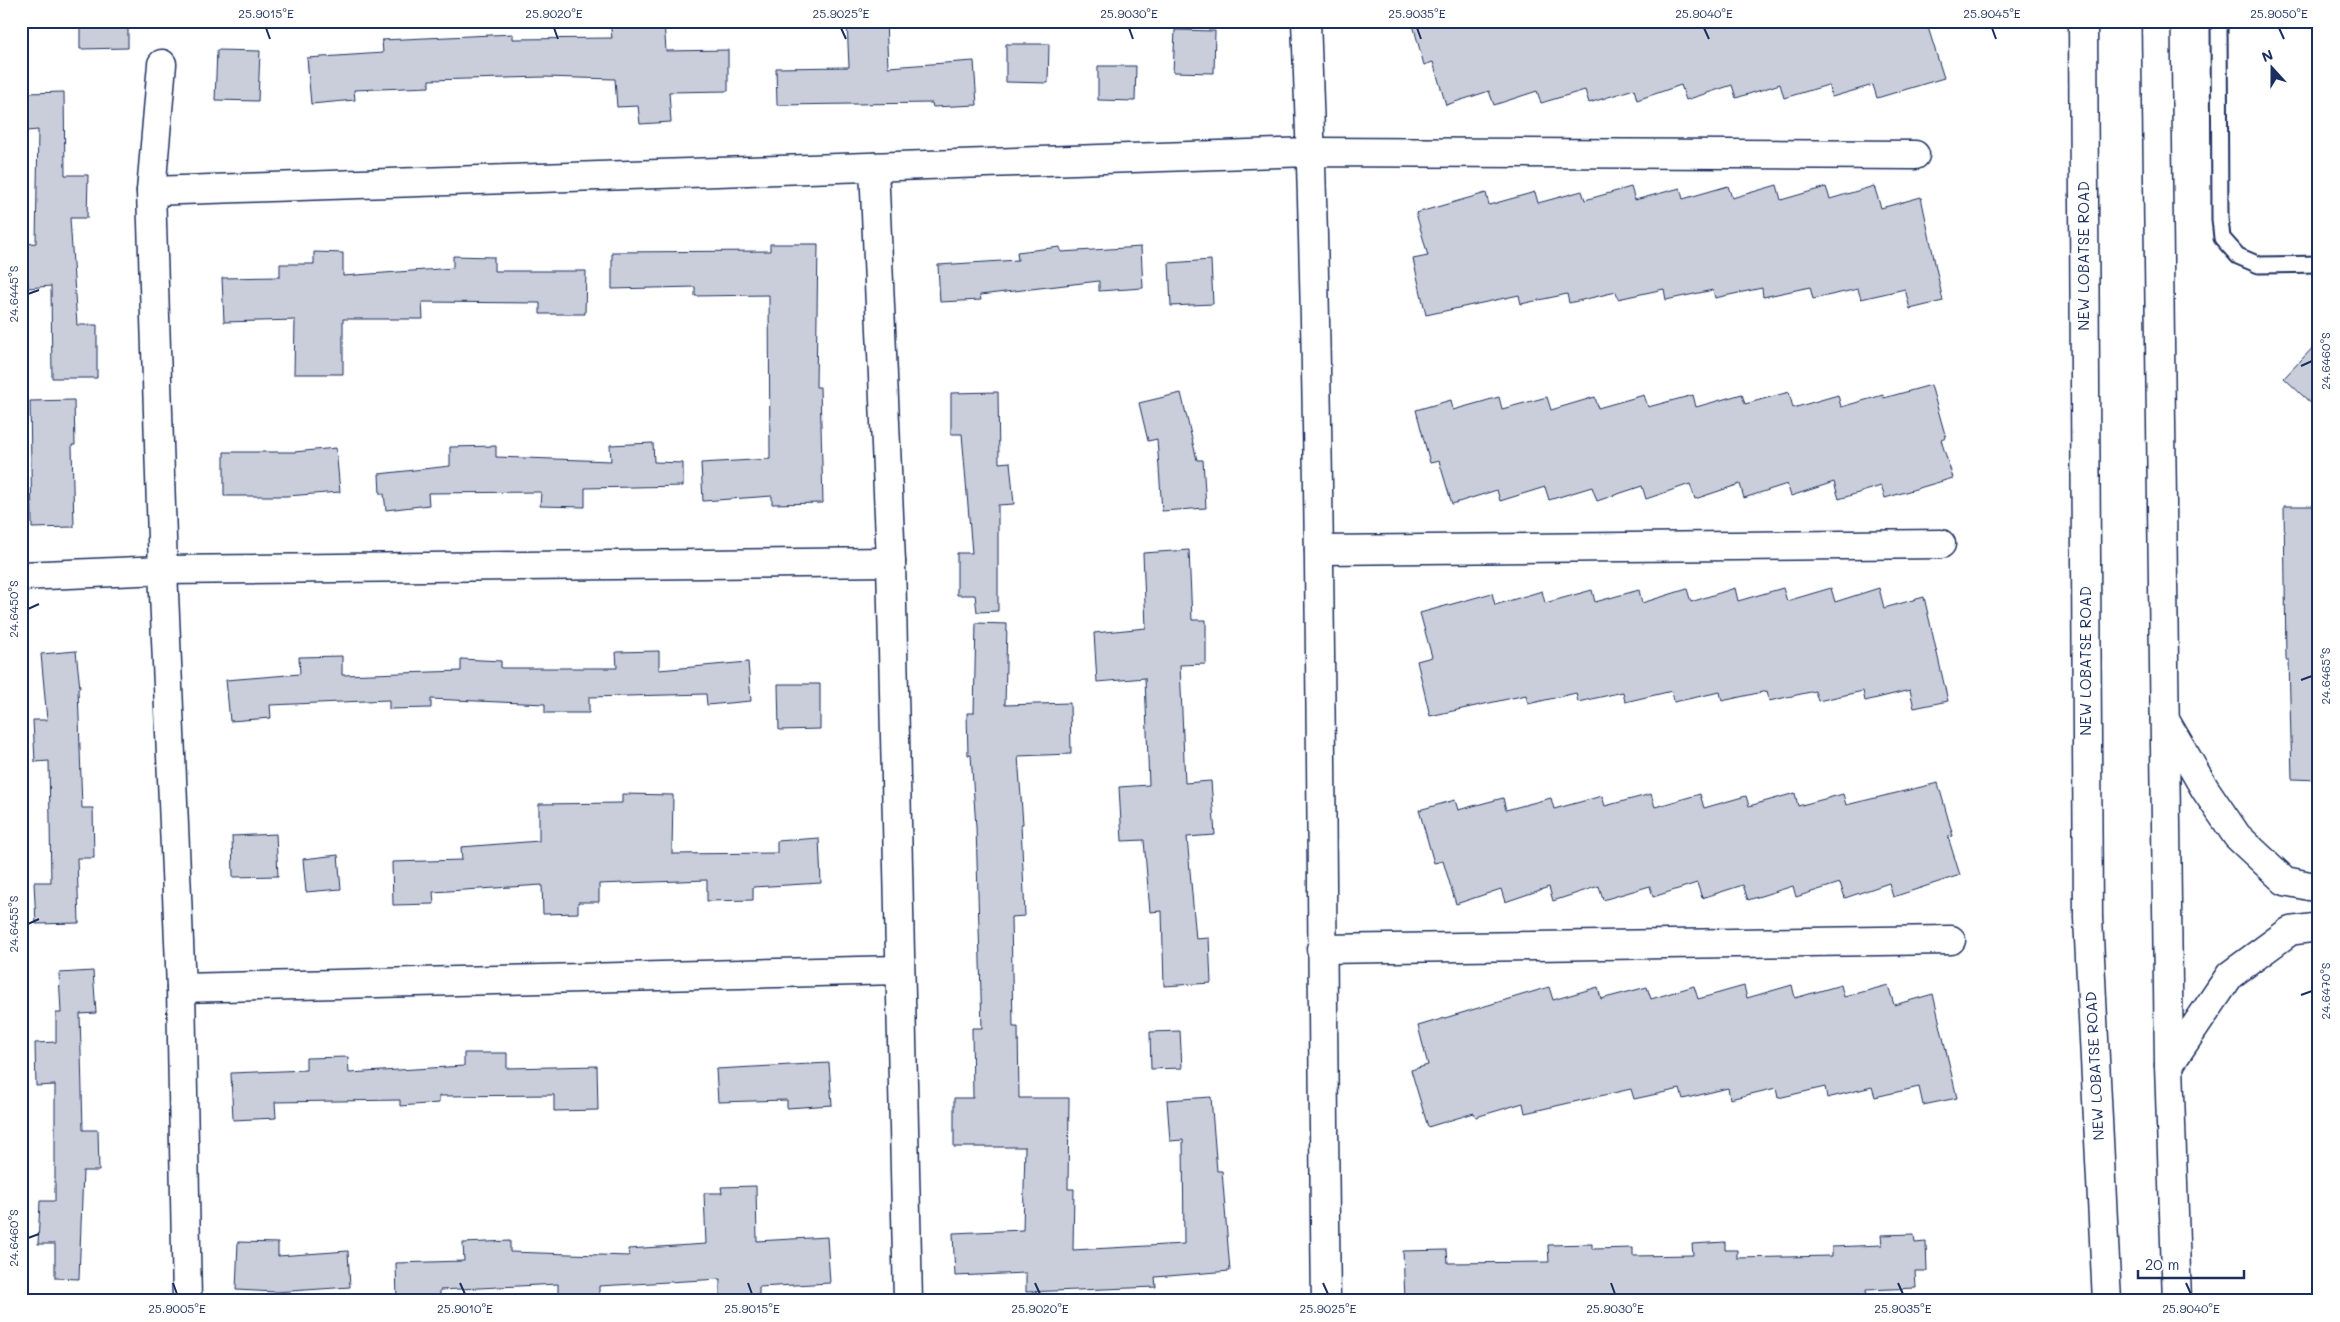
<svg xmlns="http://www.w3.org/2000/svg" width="2340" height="1322" font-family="Mali,sans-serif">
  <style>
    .building { fill: #caceda; stroke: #1b2f5e }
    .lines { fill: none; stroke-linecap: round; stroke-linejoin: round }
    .service-casing { stroke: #1b2f5e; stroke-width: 19 }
    .minor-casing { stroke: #1b2f5e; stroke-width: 31 }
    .primary-casing { stroke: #1b2f5e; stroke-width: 31 }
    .service { stroke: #fff; stroke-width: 15 }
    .minor { stroke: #fff; stroke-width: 28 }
    .primary { stroke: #fff; stroke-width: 28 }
    .ticks { fill: none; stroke: #1b2f5e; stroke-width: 2 }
    .labels { text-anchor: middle; stroke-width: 4; stroke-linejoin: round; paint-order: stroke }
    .street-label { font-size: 15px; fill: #1b2f5e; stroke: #fff }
    .neatline { fill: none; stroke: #1b2f5e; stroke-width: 2 }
    .ticks-label { font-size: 12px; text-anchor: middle; fill: #1b2f5e }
  </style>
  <rect width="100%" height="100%" fill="#fff"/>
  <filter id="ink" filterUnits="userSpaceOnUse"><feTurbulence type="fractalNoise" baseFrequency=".02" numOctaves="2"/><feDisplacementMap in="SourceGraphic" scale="10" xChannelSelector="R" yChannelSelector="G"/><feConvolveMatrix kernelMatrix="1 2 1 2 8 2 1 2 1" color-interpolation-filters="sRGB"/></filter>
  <g filter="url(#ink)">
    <g class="building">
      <path d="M 80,21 L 128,21 L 128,48 L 80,49 Z"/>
      <path d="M 610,21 L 664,21 L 666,51 L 728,50 L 728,91 L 669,92 L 671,122 L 640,124 L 638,106 L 617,107 L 615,79 L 544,77 L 429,80 L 429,87 L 354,90 L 355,100 L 311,104 L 307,58 L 383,53 L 382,40 L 513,34 L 513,39 L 612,38 Z"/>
      <path d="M 847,21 L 886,21 L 888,67 L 974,61 L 977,105 L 933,107 L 932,103 L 777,105 L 776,68 L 849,67 Z"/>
      <path d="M 1412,21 L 1926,21 L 1944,78 L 1877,98 L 1873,85 L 1832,97 L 1828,85 L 1784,98 L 1780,84 L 1736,98 L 1732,85 L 1686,100 L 1681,85 L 1637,100 L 1634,89 L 1589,103 L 1585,90 L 1541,103 L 1537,91 L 1494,105 L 1489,91 L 1446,105 L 1433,62 L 1424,65 Z"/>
      <path d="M 1175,30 L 1215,31 L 1214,73 L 1173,72 Z"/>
      <path d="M 1006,44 L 1049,44 L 1048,83 L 1006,82 Z"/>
      <path d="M 217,50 L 260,51 L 258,101 L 215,100 Z"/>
      <path d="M 1098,66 L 1136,66 L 1135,101 L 1098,100 Z"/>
      <path d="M 64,92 L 65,175 L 88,175 L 87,218 L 70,218 L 77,325 L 97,325 L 97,378 L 52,378 L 51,286 L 28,288 L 26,244 L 36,243 L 38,130 L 27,131 L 26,93 Z"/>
      <path d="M 1777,185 L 1781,200 L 1826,187 L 1830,199 L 1874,186 L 1881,208 L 1921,197 L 1943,301 L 1910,309 L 1905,289 L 1861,299 L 1858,289 L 1813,299 L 1810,287 L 1763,297 L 1762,288 L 1715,298 L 1713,290 L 1666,300 L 1664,289 L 1618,299 L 1616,292 L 1569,303 L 1567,294 L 1521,304 L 1519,295 L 1426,315 L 1413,259 L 1428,256 L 1416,213 L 1486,193 L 1489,205 L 1535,192 L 1538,203 L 1582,191 L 1585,200 L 1631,187 L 1635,200 L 1680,188 L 1683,199 L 1728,186 L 1732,198 Z"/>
      <path d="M 770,244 L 818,244 L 816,387 L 820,387 L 823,503 L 772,504 L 772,496 L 703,501 L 701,463 L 770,459 L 769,295 L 695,296 L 695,287 L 612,289 L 612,252 L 770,251 Z"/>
      <path d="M 1060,247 L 1061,252 L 1141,247 L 1143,288 L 1099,291 L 1099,281 L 980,295 L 981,300 L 940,302 L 938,265 L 1018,260 L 1017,252 Z"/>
      <path d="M 314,252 L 343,253 L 343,276 L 453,268 L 453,256 L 494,257 L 494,271 L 586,271 L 585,314 L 540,314 L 540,303 L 422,302 L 423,319 L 343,319 L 343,374 L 294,374 L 295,320 L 224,322 L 222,278 L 280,277 L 280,264 L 314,264 Z"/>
      <path d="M 1211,260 L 1213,304 L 1171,306 L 1169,263 Z"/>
      <path d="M 2319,341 L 2319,411 L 2284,378 Z"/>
      <path d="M 1931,385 L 1946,438 L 1941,440 L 1953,478 L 1885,498 L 1881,486 L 1839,499 L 1834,482 L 1791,496 L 1787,484 L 1744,498 L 1740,484 L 1695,499 L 1690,484 L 1646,499 L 1642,486 L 1597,501 L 1592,487 L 1549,500 L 1545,487 L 1500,501 L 1497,490 L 1452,504 L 1439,461 L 1430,463 L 1416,410 L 1451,400 L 1453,410 L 1499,397 L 1502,409 L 1547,397 L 1551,410 L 1595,397 L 1598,408 L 1644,395 L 1648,407 L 1693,395 L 1696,407 L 1742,394 L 1745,404 L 1789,392 L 1793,408 L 1838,395 L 1841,407 L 1883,395 L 1884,398 Z"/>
      <path d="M 998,392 L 999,463 L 1010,462 L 1014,504 L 998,505 L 998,611 L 977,612 L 975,595 L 957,595 L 957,553 L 972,553 L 962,434 L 951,434 L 951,393 Z"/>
      <path d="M 1181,393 L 1197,460 L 1203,460 L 1206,508 L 1162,511 L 1157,439 L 1148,441 L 1139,403 Z"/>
      <path d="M 74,400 L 75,445 L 72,445 L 74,527 L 32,528 L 30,401 Z"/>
      <path d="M 653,443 L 654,462 L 683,463 L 683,486 L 585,488 L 585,507 L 540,506 L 541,492 L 428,493 L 429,505 L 386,510 L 384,494 L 380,494 L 379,474 L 450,466 L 450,447 L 496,446 L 496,457 L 611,461 L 610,445 Z"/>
      <path d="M 336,448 L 340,492 L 287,496 L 224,496 L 224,452 L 294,452 Z"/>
      <path d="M 2284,506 L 2319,506 L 2319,780 L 2292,779 L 2289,660 L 2286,660 Z"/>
      <path d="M 1189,550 L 1192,620 L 1206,620 L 1206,664 L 1180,665 L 1185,783 L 1211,781 L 1215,835 L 1187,837 L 1196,939 L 1209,938 L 1211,983 L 1164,986 L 1162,911 L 1150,912 L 1144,840 L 1122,841 L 1119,787 L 1149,785 L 1145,678 L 1097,682 L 1094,633 L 1146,628 L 1143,553 Z"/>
      <path d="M 1735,588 L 1738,601 L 1783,588 L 1787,601 L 1831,588 L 1835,602 L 1879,588 L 1884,608 L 1924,597 L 1948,701 L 1914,708 L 1910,690 L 1865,701 L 1863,691 L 1818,701 L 1815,691 L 1769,701 L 1767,691 L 1722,701 L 1720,692 L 1674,702 L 1672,691 L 1625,702 L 1623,692 L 1578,702 L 1576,693 L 1528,704 L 1526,695 L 1430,716 L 1417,661 L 1432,657 L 1420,613 L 1492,593 L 1495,605 L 1542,591 L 1545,603 L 1592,590 L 1595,602 L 1639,590 L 1642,603 L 1687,589 L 1691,602 Z"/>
      <path d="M 976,623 L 1007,624 L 1005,705 L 1070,703 L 1071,754 L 1018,756 L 1023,824 L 1021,824 L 1025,916 L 1011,917 L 1013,1027 L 1018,1027 L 1019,1098 L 1069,1098 L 1068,1189 L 1074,1189 L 1073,1250 L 1184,1244 L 1183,1140 L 1170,1141 L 1167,1100 L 1211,1097 L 1217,1171 L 1222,1171 L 1230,1271 L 1155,1277 L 1156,1287 L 1026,1292 L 1026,1273 L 955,1276 L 953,1233 L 1023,1230 L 1025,1147 L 954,1147 L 954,1098 L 973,1098 L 972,1028 L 982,1028 L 976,827 L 971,755 L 968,755 L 967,713 L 974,713 Z"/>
      <path d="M 76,651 L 80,688 L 78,688 L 82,808 L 93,808 L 94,858 L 77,858 L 79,923 L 36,924 L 34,882 L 51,882 L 49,761 L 35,762 L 33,720 L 47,720 L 41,654 Z"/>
      <path d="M 659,651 L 659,670 L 748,662 L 751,701 L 707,705 L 706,694 L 589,697 L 589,713 L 545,713 L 545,704 L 431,699 L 431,708 L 389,709 L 389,700 L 270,705 L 271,718 L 230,721 L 226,680 L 300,674 L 299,657 L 342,656 L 342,675 L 461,671 L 461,659 L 501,661 L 501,668 L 617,668 L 616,652 Z"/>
      <path d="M 778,684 L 820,684 L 820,729 L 779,730 Z"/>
      <path d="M 1938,783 L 1953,836 L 1948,837 L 1960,875 L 1893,897 L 1889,883 L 1845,898 L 1840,883 L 1796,897 L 1793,886 L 1748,900 L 1743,885 L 1702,898 L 1697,883 L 1653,897 L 1650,886 L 1603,900 L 1599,886 L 1553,901 L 1549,887 L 1505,902 L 1501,889 L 1456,904 L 1443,861 L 1434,863 L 1419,810 L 1455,800 L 1458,810 L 1503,798 L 1506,810 L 1551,798 L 1554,809 L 1602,796 L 1605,806 L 1651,794 L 1655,807 L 1700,794 L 1704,808 L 1746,796 L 1749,806 L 1795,793 L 1798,806 L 1843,794 L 1846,805 Z"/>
      <path d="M 622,794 L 673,795 L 672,854 L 777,853 L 777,841 L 819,838 L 821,883 L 753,887 L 753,900 L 707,901 L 707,880 L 599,884 L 599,902 L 578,902 L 578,913 L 543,914 L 542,885 L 433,892 L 434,904 L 393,905 L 392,862 L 462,860 L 461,847 L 539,841 L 539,804 L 622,803 Z"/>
      <path d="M 276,834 L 278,876 L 233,877 L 232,836 Z"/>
      <path d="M 338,855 L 341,889 L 306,892 L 303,859 Z"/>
      <path d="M 93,971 L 96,1013 L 80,1014 L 83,1130 L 98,1130 L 99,1171 L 83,1171 L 79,1279 L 55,1278 L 55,1244 L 38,1244 L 40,1201 L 55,1201 L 55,1085 L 36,1086 L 35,1043 L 56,1042 L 56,1013 L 61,1013 L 59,973 Z"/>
      <path d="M 1792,985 L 1795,998 L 1841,985 L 1844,997 L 1888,985 L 1894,1005 L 1933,994 L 1957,1098 L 1923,1105 L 1919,1087 L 1875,1097 L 1872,1087 L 1827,1098 L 1825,1087 L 1778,1098 L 1776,1088 L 1730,1099 L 1728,1088 L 1683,1099 L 1680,1089 L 1634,1099 L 1631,1089 L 1525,1113 L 1523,1103 L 1476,1117 L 1474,1113 L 1428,1127 L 1411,1070 L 1428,1065 L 1418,1026 L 1549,987 L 1553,1000 L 1598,987 L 1601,999 L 1647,987 L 1651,999 L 1694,986 L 1698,999 L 1744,986 L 1747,998 Z"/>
      <path d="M 1180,1031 L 1182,1068 L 1151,1069 L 1150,1032 Z"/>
      <path d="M 464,1053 L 507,1053 L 507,1068 L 597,1066 L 598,1110 L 554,1111 L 554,1095 L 439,1096 L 439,1103 L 400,1106 L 400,1100 L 275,1102 L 276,1118 L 233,1120 L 231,1073 L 306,1070 L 306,1058 L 348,1057 L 349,1073 L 464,1066 Z"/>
      <path d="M 829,1063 L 832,1105 L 787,1108 L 787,1100 L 718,1102 L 716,1069 Z"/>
      <path d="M 756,1186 L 757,1241 L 827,1237 L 830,1283 L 759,1287 L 759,1295 L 720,1296 L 720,1279 L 599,1286 L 599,1299 L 558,1298 L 558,1284 L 440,1290 L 440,1301 L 397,1301 L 396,1263 L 464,1261 L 463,1243 L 510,1241 L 510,1252 L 629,1256 L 628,1249 L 706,1244 L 704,1193 L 722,1193 L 721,1187 Z"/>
      <path d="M 1914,1234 L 1915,1243 L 1926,1242 L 1927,1271 L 1915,1271 L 1916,1288 L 1866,1290 L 1867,1299 L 1742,1301 L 1742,1296 L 1680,1297 L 1680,1301 L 1597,1301 L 1597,1296 L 1518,1301 L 1405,1301 L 1403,1251 L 1447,1250 L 1448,1263 L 1549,1262 L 1548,1245 L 1592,1244 L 1592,1249 L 1633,1248 L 1633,1256 L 1693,1255 L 1692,1244 L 1725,1242 L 1725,1250 L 1737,1250 L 1737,1258 L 1832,1256 L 1832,1247 L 1882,1245 L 1881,1235 Z"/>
      <path d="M 238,1242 L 278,1243 L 278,1256 L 348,1251 L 350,1287 L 276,1292 L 236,1290 Z"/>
    </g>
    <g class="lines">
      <defs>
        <path id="service" d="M 2219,21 L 2220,219 L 2222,238 L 2238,256 L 2259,265 L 2319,264"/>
        <g id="minor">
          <path d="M 1306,21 C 1323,447 1320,874 1326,1301"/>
          <path d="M 162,64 L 151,191 L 163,570 L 181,988 L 187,1301"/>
          <path d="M 874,167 L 891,562 L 908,1301"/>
          <path d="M 151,191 L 1311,152 L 1915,155"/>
          <path d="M 1319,550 L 1941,544"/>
          <path d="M 21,576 L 163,570 L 891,562"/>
          <path d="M 1321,949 L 1951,940"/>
          <path d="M 181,988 L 899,970"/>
        </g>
        <g id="primary">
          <path d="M 2083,21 L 2088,918 L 2107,1301"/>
          <path d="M 2156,21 L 2169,1065 L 2177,1301"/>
          <path d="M 2165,720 L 2205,789 L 2237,836 L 2285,881 L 2319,888"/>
          <path d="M 2169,1065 L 2230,975 L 2290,931 L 2319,927"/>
        </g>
      </defs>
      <use href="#service" class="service-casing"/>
      <use href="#minor" class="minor-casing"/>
      <use href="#primary" class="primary-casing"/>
      <use href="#service" class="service"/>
      <use href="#minor" class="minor"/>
      <use href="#primary" class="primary"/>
    </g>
  </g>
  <path class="ticks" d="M 266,28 L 270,39M 554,28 L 558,39M 841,28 L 846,39M 1129,28 L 1133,39M 1417,28 L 1421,39M 1704,28 L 1709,39M 1992,28 L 1996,39M 2279,28 L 2284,39M 28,294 L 39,290M 2301,366 L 2312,361M 28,609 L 39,604M 2301,680 L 2312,676M 28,924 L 39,919M 2301,995 L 2312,991M 28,1238 L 39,1234M 173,1283 L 177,1294M 460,1283 L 465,1294M 748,1283 L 752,1294M 1035,1283 L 1040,1294M 1323,1283 L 1328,1294M 1611,1283 L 1615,1294M 1898,1283 L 1903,1294M 2186,1283 L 2191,1294"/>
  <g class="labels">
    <g class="street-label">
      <text transform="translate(2084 256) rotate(-90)" y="5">NEW LOBATSE ROAD</text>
      <text transform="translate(2086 661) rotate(-90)" y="5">NEW LOBATSE ROAD</text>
      <text transform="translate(2095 1066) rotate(-93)" y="5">NEW LOBATSE ROAD</text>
    </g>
  </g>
  <rect width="2340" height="1322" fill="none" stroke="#fff" stroke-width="55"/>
  <g transform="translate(2272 68) rotate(339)" stroke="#ffffff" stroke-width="4" paint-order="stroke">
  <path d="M0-4L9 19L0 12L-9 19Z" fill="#1b2f5e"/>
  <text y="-8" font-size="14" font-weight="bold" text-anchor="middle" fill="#1b2f5e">N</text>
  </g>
  <path d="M2138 1270v8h106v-8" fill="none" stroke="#1b2f5e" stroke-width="2.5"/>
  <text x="2145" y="1270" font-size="15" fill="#1b2f5e" stroke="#ffffff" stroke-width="4" paint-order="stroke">20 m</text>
  <rect x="28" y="28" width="2284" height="1266" class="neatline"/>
  <g class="ticks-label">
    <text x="266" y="18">25.9015°E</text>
    <text x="554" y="18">25.9020°E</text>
    <text x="841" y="18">25.9025°E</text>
    <text x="1129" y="18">25.9030°E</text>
    <text x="1417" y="18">25.9035°E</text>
    <text x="1704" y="18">25.9040°E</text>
    <text x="1992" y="18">25.9045°E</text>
    <text x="2279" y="18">25.9050°E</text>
    <text transform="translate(14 294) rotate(-90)" y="4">24.6445°S</text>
    <text transform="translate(2326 361) rotate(-90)" y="4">24.6460°S</text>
    <text transform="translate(14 609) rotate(-90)" y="4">24.6450°S</text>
    <text transform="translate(2326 676) rotate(-90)" y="4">24.6465°S</text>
    <text transform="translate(14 924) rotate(-90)" y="4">24.6455°S</text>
    <text transform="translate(2326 991) rotate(-90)" y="4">24.6470°S</text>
    <text transform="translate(14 1238) rotate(-90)" y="4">24.6460°S</text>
    <text x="177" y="1313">25.9005°E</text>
    <text x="465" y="1313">25.9010°E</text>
    <text x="752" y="1313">25.9015°E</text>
    <text x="1040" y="1313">25.9020°E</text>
    <text x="1328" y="1313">25.9025°E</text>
    <text x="1615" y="1313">25.9030°E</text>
    <text x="1903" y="1313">25.9035°E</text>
    <text x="2191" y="1313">25.9040°E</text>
  </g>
</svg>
